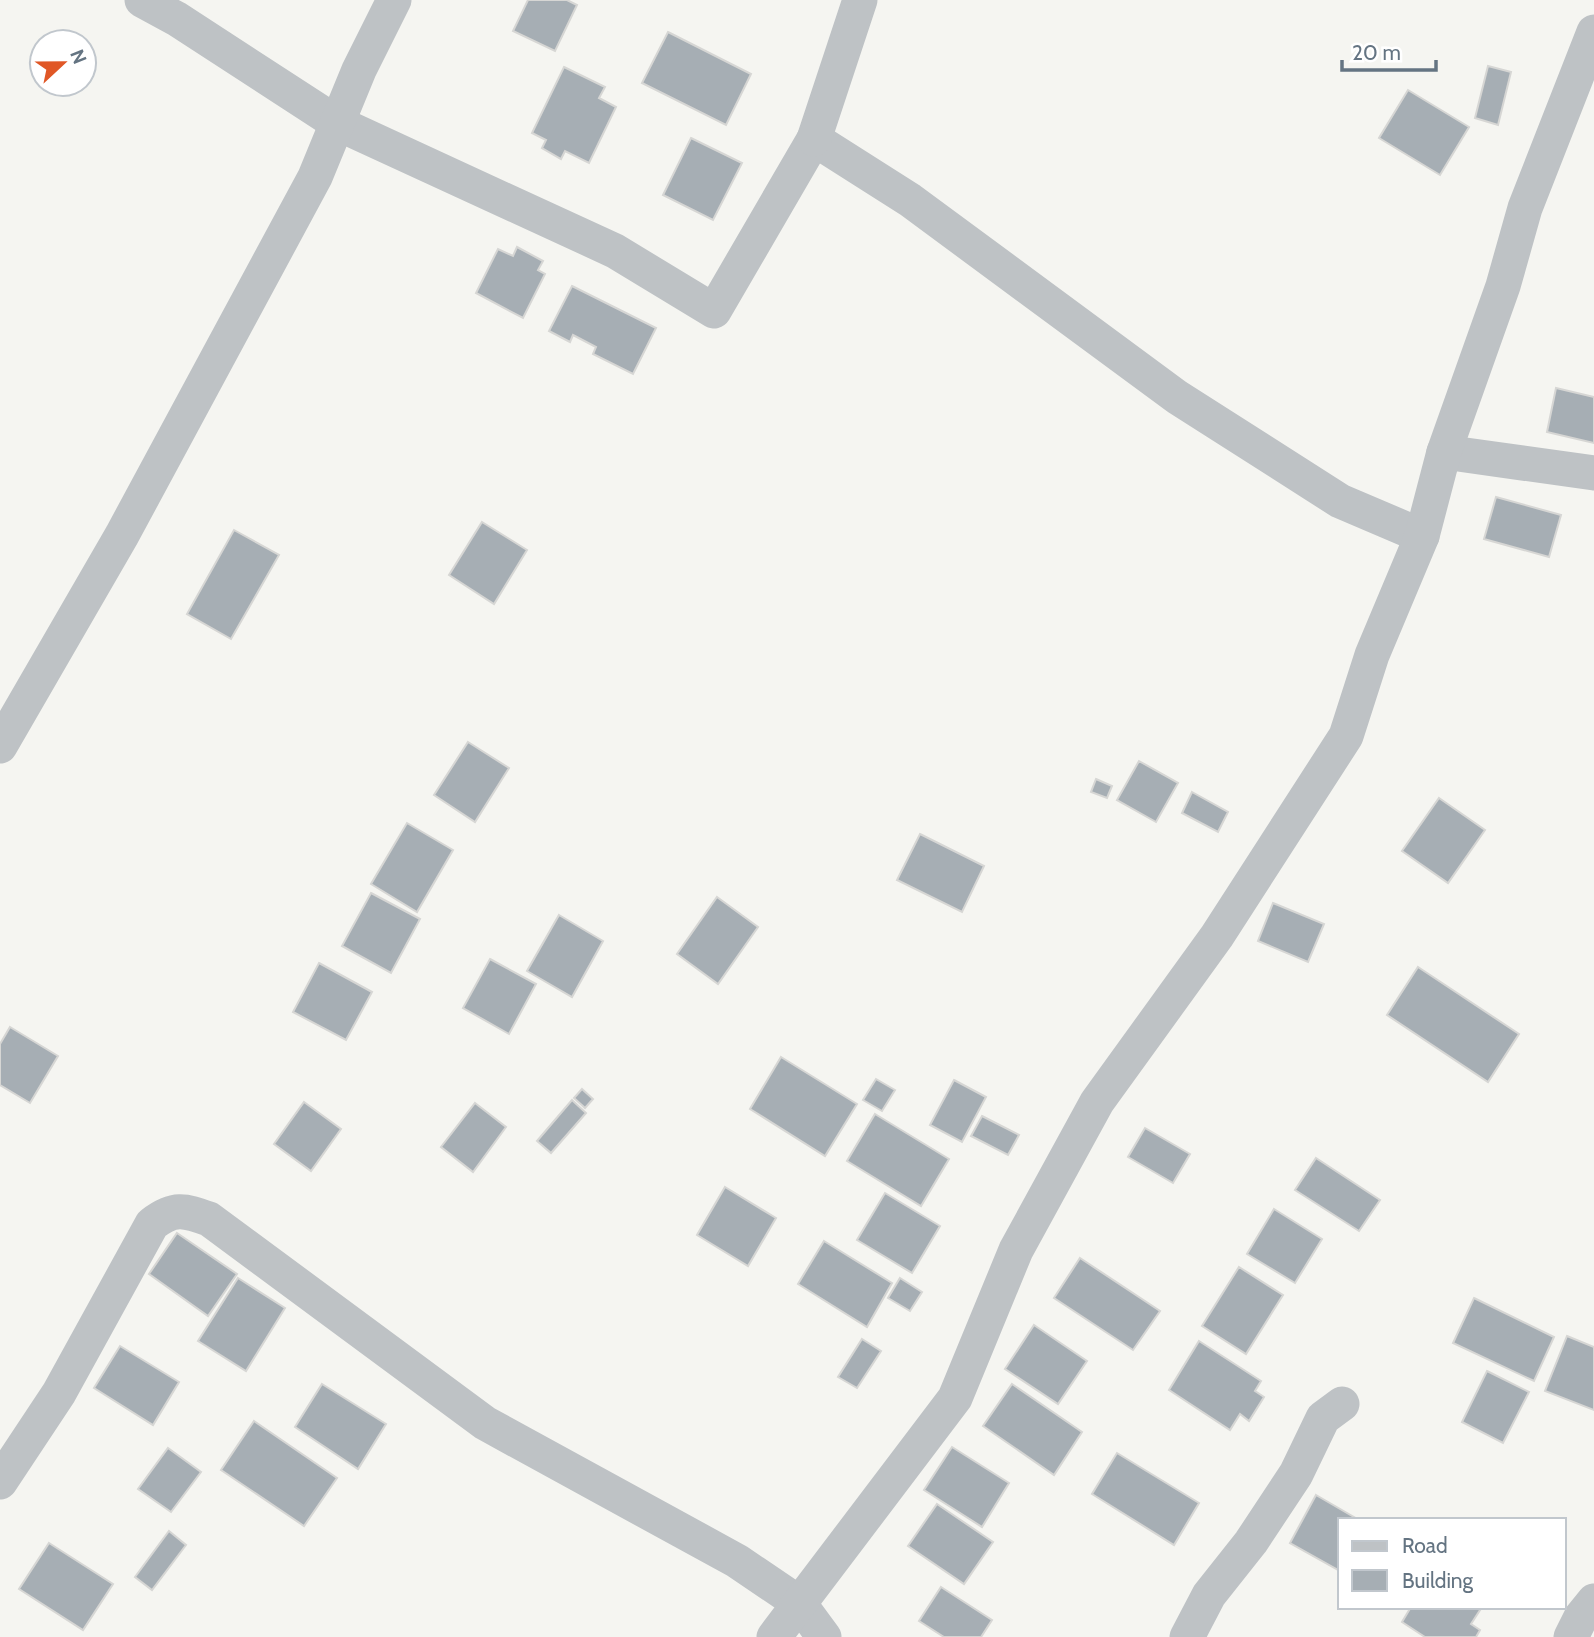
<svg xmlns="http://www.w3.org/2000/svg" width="1594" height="1637" font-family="Cabin,sans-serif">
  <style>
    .building { fill: #a6aeb4; stroke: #d6d6d4; stroke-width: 2 }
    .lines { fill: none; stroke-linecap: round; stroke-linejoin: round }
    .minor { stroke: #bec2c5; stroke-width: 35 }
  </style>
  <rect width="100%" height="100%" fill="#f5f5f1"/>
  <g class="building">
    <path d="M 528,0 L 567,0 L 577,5 L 555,51 L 513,31 Z"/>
    <path d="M 668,32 L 751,74 L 726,125 L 642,83 Z"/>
    <path d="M 1488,66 L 1511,72 L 1498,125 L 1475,118 Z"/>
    <path d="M 564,67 L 605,87 L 599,98 L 616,107 L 589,163 L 565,151 L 561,159 L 542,148 L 546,140 L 532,133 Z"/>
    <path d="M 1408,90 L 1469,127 L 1440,175 L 1379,138 Z"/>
    <path d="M 691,138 L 742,163 L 713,220 L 663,195 Z"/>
    <path d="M 517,247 L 543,261 L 538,270 L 545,274 L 523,318 L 476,293 L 498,249 L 513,256 Z"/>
    <path d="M 572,286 L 656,328 L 633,374 L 593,354 L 596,347 L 573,335 L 570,342 L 549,331 Z"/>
    <path d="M 1556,388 L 1594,397 L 1594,443 L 1547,432 Z"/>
    <path d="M 1496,497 L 1561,515 L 1549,557 L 1484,539 Z"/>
    <path d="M 482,522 L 527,550 L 494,604 L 449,575 Z"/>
    <path d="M 234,530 L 279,555 L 231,639 L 187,614 Z"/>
    <path d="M 468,742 L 509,768 L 475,822 L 434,795 Z"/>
    <path d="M 1139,761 L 1178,783 L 1156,822 L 1117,800 Z"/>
    <path d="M 1096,779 L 1112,786 L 1107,798 L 1091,792 Z"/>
    <path d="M 1192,792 L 1228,812 L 1218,832 L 1182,813 Z"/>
    <path d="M 1439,798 L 1485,830 L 1448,883 L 1402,851 Z"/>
    <path d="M 407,823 L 453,850 L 417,912 L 371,884 Z"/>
    <path d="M 920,834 L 984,866 L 962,912 L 897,880 Z"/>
    <path d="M 371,893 L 420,919 L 391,973 L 342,946 Z"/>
    <path d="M 717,897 L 758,927 L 718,984 L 677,954 Z"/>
    <path d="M 1273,903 L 1324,924 L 1308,962 L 1258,941 Z"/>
    <path d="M 559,915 L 603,941 L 572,997 L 527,971 Z"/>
    <path d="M 490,959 L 536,984 L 509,1034 L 463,1008 Z"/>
    <path d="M 319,963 L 372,992 L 346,1040 L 293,1012 Z"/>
    <path d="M 1418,967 L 1519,1034 L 1488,1082 L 1387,1015 Z"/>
    <path d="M 10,1027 L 58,1056 L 30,1103 L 0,1085 L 0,1044 Z"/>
    <path d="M 781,1057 L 857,1104 L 825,1156 L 750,1109 Z"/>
    <path d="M 876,1079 L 895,1090 L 882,1111 L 863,1100 Z"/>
    <path d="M 954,1080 L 986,1097 L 962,1142 L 930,1125 Z"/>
    <path d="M 582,1089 L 593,1099 L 585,1108 L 574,1098 Z"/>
    <path d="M 572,1100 L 586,1113 L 551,1153 L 537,1141 Z"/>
    <path d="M 304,1102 L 341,1129 L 311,1171 L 274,1144 Z"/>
    <path d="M 475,1103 L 506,1127 L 473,1172 L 441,1147 Z"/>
    <path d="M 875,1114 L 949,1159 L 921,1206 L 847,1161 Z"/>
    <path d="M 982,1116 L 1019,1135 L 1008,1155 L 971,1136 Z"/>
    <path d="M 1145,1128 L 1190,1154 L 1173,1183 L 1128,1157 Z"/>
    <path d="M 1316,1158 L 1380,1200 L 1359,1231 L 1295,1190 Z"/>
    <path d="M 725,1187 L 776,1218 L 748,1266 L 697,1235 Z"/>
    <path d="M 885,1193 L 940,1226 L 912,1273 L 857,1240 Z"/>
    <path d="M 1274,1209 L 1322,1239 L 1295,1283 L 1247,1254 Z"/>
    <path d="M 177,1233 L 237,1274 L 208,1316 L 149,1274 Z"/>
    <path d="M 824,1241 L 892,1283 L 867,1327 L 798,1284 Z"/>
    <path d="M 1080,1258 L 1160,1311 L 1133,1350 L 1054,1298 Z"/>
    <path d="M 1239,1267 L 1283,1295 L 1246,1354 L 1202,1326 Z"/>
    <path d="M 238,1278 L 285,1308 L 246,1371 L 198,1341 Z"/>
    <path d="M 900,1278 L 922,1292 L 910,1311 L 888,1298 Z"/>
    <path d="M 1474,1298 L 1554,1337 L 1534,1381 L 1453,1343 Z"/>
    <path d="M 1034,1325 L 1087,1361 L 1058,1404 L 1005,1369 Z"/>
    <path d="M 1567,1336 L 1594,1347 L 1594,1410 L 1545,1391 Z"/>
    <path d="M 862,1339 L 881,1351 L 857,1388 L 838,1377 Z"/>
    <path d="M 1199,1341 L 1261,1381 L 1255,1391 L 1264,1397 L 1249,1421 L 1240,1414 L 1230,1430 L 1169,1390 Z"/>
    <path d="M 120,1346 L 179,1382 L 153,1425 L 94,1388 Z"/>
    <path d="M 1487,1371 L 1529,1392 L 1503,1443 L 1462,1422 Z"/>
    <path d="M 322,1384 L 386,1424 L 358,1469 L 295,1427 Z"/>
    <path d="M 1012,1384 L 1082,1432 L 1054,1475 L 983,1426 Z"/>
    <path d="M 254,1421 L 337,1478 L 304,1526 L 221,1470 Z"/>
    <path d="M 952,1447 L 1009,1483 L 982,1527 L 924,1490 Z"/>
    <path d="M 168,1448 L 201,1472 L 171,1512 L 138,1489 Z"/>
    <path d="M 1117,1453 L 1199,1503 L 1174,1545 L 1092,1494 Z"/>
    <path d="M 1316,1495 L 1359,1520 L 1340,1520 L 1340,1571 L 1290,1543 Z"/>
    <path d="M 937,1504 L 993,1542 L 964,1584 L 908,1546 Z"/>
    <path d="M 169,1531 L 186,1545 L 152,1590 L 135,1577 Z"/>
    <path d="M 49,1543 L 113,1584 L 83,1630 L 19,1589 Z"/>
    <path d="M 941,1587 L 992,1620 L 981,1637 L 944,1637 L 919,1621 Z"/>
    <path d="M 1411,1607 L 1482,1607 L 1471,1624 L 1480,1630 L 1476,1637 L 1425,1637 L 1402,1622 Z"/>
  </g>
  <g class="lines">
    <g class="minor">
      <path d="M 142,0 L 177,19 L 337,123 L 615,251 L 714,311 L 814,139 L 910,200 L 1177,397 L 1340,501 L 1422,536"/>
      <path d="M 814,139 L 860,0"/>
      <path d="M 1444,452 L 1594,473"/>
      <path d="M 0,746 L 122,535 L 315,177 L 359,70 L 394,0"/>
      <path d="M 0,1482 L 59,1393 L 152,1224 C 174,1207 184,1210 209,1219 L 485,1423 L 737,1561 L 799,1603 L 824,1637"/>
      <path d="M 774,1637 L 955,1398 L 1016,1250 L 1097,1102 L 1217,936 L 1346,736 L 1372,655 L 1422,536 L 1444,452 L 1503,286 L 1525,208 L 1594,32"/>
      <path d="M 1187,1637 L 1209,1595 L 1251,1542 L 1296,1474 L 1323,1418 L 1342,1404"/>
      <path d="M 1571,1637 L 1581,1617 L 1594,1601"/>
    </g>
  </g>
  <rect x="1338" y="1518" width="228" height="91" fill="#ffffff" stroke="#c1c7cd" stroke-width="2"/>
  <rect x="1352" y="1541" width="35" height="10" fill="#bec2c5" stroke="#c1c7cd" stroke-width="2"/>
  <text x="1402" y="1553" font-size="21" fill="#647482">Road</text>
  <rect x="1352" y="1570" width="35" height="21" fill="#a6aeb4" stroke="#c1c7cd" stroke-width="2"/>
  <text x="1402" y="1588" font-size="21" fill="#647482">Building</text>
  <g transform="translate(63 63) rotate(68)"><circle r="33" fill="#ffffff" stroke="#c1c7cd" stroke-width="2"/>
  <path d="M0-5L12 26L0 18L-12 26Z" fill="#e05726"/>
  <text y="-10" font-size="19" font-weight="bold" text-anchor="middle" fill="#647482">N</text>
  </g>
  <path d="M1342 60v10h94v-10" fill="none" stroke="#647482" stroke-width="3.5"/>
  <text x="1352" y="60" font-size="21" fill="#647482" stroke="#ffffff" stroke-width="5" paint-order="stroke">20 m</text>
</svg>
